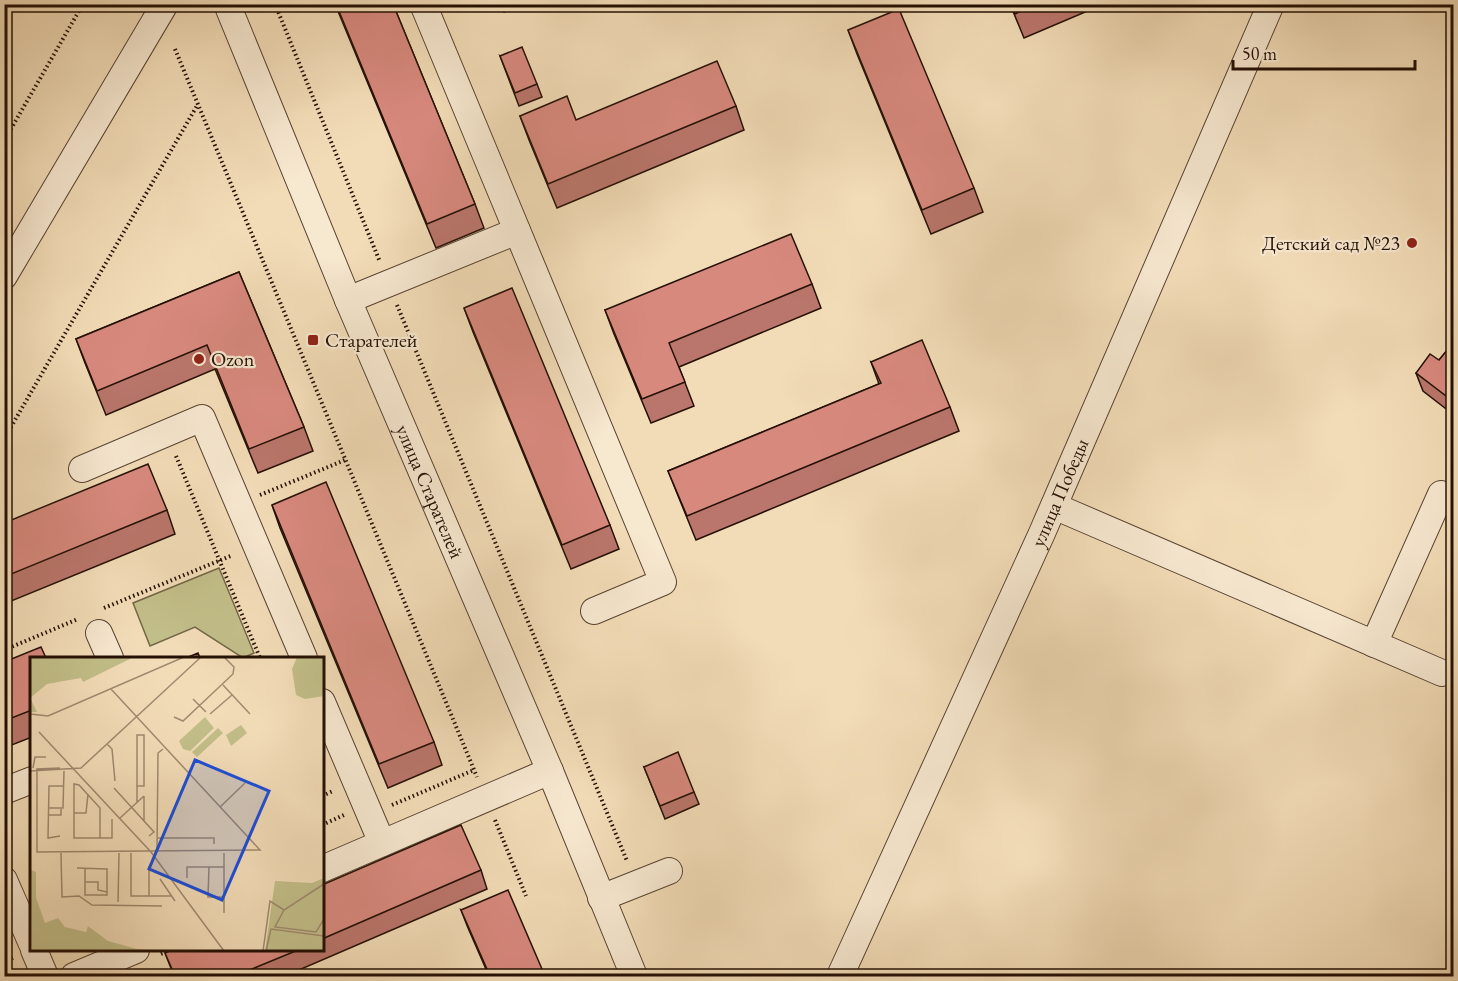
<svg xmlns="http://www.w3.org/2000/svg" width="1458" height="981" font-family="'EB Garamond',serif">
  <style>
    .green { fill: #c2be89; stroke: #736747; stroke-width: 1.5 }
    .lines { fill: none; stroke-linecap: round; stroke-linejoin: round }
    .minor-casing { stroke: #584332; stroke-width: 28 }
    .path { stroke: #241005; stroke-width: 4; stroke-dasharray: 1.5 3; stroke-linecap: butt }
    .minor { stroke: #f7e8d0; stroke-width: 26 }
    .wall { fill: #ba766c; stroke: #241005; stroke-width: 1.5 }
    .building { fill: #d8897e; stroke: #241005; stroke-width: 1.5 }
    .poi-dot { fill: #8f2418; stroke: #f7e8d0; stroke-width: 2 }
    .labels { text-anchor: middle; stroke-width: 4.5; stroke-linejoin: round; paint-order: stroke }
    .poi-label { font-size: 20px; fill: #241005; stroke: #f7e8d0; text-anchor: start }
    .street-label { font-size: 20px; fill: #241005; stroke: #f7e8d0 }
    .inset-road { fill: none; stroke: #a08a70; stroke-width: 1.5 }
    .view { fill: #1d4ed8; fill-opacity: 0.15; stroke: #1d4ed8; stroke-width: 3 }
    .inset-edge { fill: none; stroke: #241005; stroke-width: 3 }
  </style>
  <rect width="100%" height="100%" fill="#f2dcb7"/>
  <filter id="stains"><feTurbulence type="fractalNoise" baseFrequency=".00333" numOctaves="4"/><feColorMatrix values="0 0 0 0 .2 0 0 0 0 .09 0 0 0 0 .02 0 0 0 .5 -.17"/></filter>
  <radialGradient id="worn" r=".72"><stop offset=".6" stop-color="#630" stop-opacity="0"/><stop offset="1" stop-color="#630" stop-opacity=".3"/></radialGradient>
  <path class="green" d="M 219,568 L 254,653 L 243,658 L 195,627 L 150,646 L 133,603 Z"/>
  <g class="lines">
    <defs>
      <g id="minor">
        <path id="s1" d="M 227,4 L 348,300 L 550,771 L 634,976"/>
        <path d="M 423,4 L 663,582 L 594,611"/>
        <path d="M 4,276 L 165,4"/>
        <path d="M 348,300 L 517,231"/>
        <path d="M 82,469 L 202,418 L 304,658"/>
        <path d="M 1054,506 L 1442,673"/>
        <path d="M 99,633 L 110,658"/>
        <path d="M 1374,644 L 1441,494"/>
        <path d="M 322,702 L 382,843"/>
        <path d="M 4,791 L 32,780"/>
        <path d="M 322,869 L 550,771"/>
        <path d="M 4,880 L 32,944"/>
        <path d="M 601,898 L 669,871"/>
        <path d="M 34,950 L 45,976"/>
        <path d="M 74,976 L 136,950"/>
        <path id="s2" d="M 840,976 L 1042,533 L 1271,4"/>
      </g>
    </defs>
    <use href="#minor" class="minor-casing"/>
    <g class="path">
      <path d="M 275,4 L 380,262"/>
      <path d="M 175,49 L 477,777"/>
      <path d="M 4,141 L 83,4"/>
      <path d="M 397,305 L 627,861"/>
      <path d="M 4,439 L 198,104"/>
      <path d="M 176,456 L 260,658"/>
      <path d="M 260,495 L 345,460"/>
      <path d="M 104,608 L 233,555"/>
      <path d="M 4,650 L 78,619"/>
      <path d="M 322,796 L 333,791"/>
      <path d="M 392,805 L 474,770"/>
      <path d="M 495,820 L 526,896"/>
      <path d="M 322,825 L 344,815"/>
      <path d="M 161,954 L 170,950"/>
      <path d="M 4,962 L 13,958"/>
    </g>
    <use href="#minor" class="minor"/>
  </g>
  <g class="wall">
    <path d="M 335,4 L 393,4 L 475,204 L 484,228 L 436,248 Z"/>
    <path d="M 500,4 L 522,4 L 504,12 Z"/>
    <path d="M 1010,4 L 1104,4 L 1024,38 Z"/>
    <path d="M 848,30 L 974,188 L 983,212 L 931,234 L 857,54 Z"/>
    <path d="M 500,56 L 537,84 L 542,97 L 519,106 Z"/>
    <path d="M 736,106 L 744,130 L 557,208 L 529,140 L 520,116 L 576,120 Z"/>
    <path d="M 239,272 L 304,427 L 313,451 L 258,473 L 215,369 L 106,415 L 85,363 L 76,339 Z"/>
    <path d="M 812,284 L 821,308 L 679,367 L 694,406 L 651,423 L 614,334 L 605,310 Z"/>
    <path d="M 464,308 L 610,525 L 619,549 L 571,569 L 473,332 Z"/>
    <path d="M 1454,342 L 1454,415 L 1423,391 L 1416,373 L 1439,360 Z"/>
    <path d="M 871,362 L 950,407 L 959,431 L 696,540 L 668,471 L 879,384 Z"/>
    <path d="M 272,505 L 434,742 L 442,765 L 388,788 L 280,528 Z"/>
    <path d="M 167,510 L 175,534 L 4,604 L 4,523 Z"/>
    <path d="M 32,658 L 32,737 L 4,748 L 4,662 Z"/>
    <path d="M 644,767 L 694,792 L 699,804 L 665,819 Z"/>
    <path d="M 481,870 L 487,889 L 285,976 L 174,976 L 165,953 L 172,950 L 322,950 L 322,885 Z"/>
    <path d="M 461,910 L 545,976 L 489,976 L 468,928 Z"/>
  </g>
  <g class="building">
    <path d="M 336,4 L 393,4 L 475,204 L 427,224 Z"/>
    <path d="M 1011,4 L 1037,4 L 1015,14 Z"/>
    <path d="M 899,9 L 974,188 L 922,210 L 848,30 Z"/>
    <path d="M 522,47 L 537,84 L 515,93 L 500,56 Z"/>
    <path d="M 717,61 L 736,106 L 548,184 L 520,116 L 567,96 L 576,120 Z"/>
    <path d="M 791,234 L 812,284 L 669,343 L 685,382 L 642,399 L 605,310 Z"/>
    <path d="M 239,272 L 304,427 L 249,449 L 207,345 L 97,391 L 76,339 Z"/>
    <path d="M 512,288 L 610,525 L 562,545 L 464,308 Z"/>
    <path d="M 922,340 L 950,407 L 687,516 L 668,471 L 881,383 L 871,362 Z"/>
    <path d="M 1454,342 L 1454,402 L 1416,373 L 1430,354 L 1439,360 Z"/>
    <path d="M 148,464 L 167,510 L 4,577 L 4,523 Z"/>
    <path d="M 326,482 L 434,742 L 379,764 L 272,505 Z"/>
    <path d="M 41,647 L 46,658 L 32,658 L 32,710 L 4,721 L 4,662 Z"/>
    <path d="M 198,653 L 200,658 L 186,658 Z"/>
    <path d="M 678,752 L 694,792 L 660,806 L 644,767 Z"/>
    <path d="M 461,825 L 481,870 L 322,939 L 322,885 Z"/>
    <path d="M 508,890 L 545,976 L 490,976 L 461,910 Z"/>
    <path d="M 172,950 L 298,950 L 235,976 L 175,976 L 165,953 Z"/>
    <path d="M 112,971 L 114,976 L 99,976 Z"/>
  </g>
  <g class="poi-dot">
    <circle cx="1412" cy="243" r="6"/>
    <rect x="307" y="334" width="12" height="12" rx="3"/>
    <circle cx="199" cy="359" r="6"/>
  </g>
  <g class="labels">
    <g class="poi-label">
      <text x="1400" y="250" text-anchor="end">Детский сад №23</text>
      <text x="325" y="347">Старателей</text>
      <text x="211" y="366">Ozon</text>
    </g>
    <g class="street-label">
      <text dy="7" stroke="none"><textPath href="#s1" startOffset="528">улица Старателей</textPath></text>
      <text dy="7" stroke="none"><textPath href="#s2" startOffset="531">улица Победы</textPath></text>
    </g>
  </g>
  <g transform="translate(30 657)">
    <rect width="294" height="294" fill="#f2dcb7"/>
    <path d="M 0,0 L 104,0 L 53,25 L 51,21 L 17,27 L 0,41 L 7,55 L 0,55 ZM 267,0 L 294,0 L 294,39 L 275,42 L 266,38 L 262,12 ZM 175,60 L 184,71 L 160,94 L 153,92 L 149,84 ZM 211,68 L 217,76 L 201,89 L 196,78 ZM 188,71 L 193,76 L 167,100 L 162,95 ZM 1,213 L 6,215 L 6,241 L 15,266 L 28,261 L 35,270 L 56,275 L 58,269 L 78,284 L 107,292 L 143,294 L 2,294 ZM 294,221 L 294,294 L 235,294 L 245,224 L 282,226 Z" fill="#c2be89"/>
    <path class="inset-road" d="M 193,28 L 220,57M 163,42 L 176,55M 0,57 L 18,59 L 154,0M 180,57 L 202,38M 144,60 L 153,64 L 203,17 L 204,10 L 194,0M 9,75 L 121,195 L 194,294M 77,87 L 82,92 L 85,124M 3,111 L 5,100 L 16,100M 30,111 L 7,112 L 7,195 L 230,193 L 81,32M 0,114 L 51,111 L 171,0M 84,131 L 124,175 L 119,179M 114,139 L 114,164M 107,145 L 107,78 L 114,78 L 114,129 L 107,129M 190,150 L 215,126M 18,151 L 33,151 L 34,114M 44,156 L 56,156 L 58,137M 18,158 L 31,158 L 31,152M 90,161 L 114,139M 30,179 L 18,181 L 19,129 L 34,129M 70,181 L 70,151 L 49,128 L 44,127 L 44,181 L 82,181 L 82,162M 128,181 L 184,181 L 184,187M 127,192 L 128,96 L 133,92M 31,196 L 32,240 L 49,239 L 62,248 L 132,249M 101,196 L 101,239 L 142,239M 194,196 L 194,256M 179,210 L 178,240 L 194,240M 47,211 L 77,212 L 77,238 L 55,238 L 55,211M 157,221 L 157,210 L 194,210M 130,222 L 145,244M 55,225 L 68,225 L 68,233 L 77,235M 294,227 L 254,253 L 245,270 L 286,275 L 294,262M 119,239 L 119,209M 88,245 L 89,196M 233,294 L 240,244 L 254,253M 236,294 L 241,272 L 294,279"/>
    <path class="view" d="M 165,103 L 239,134 L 192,243 L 119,212 Z"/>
    <rect width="294" height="294" class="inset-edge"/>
  </g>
  <rect width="1458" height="981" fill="none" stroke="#f2dcb7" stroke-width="24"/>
  <rect x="6" y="6" width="1446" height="969" fill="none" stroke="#241005" stroke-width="3"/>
  <rect x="12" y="12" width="1434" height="957" fill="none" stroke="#241005" stroke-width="1.5"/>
  <path d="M1233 60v9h182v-9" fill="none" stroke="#241005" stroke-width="3"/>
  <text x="1242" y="60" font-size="18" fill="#241005" stroke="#f7e8d0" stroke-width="4.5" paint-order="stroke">50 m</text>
  <rect width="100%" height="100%" filter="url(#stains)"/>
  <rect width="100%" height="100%" fill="url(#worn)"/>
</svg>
